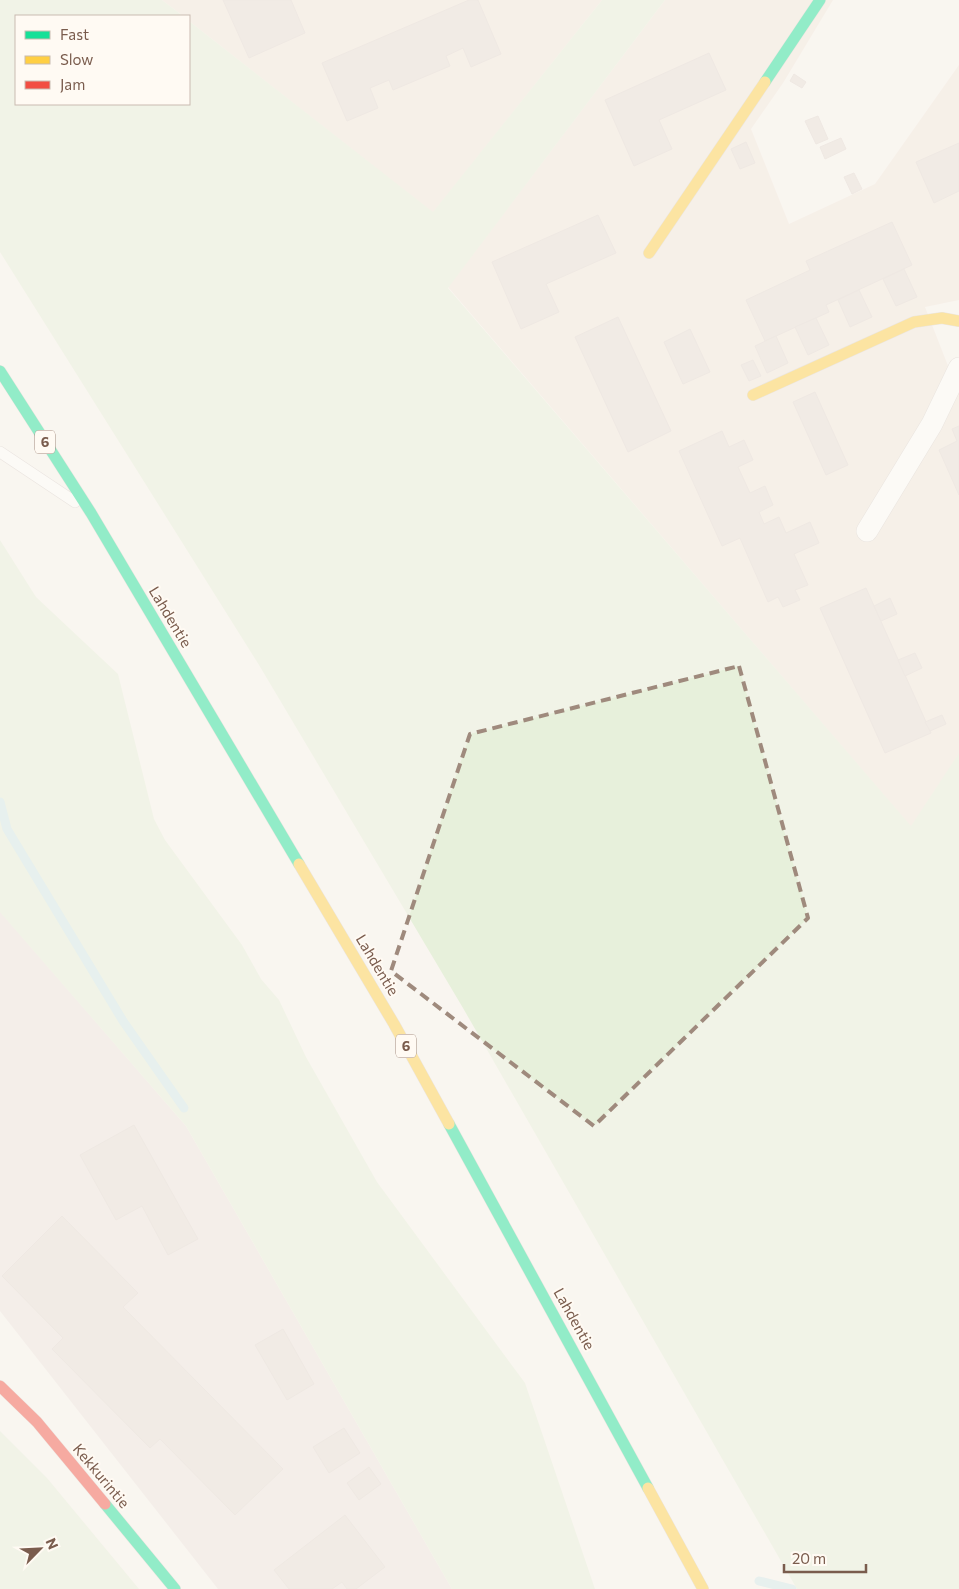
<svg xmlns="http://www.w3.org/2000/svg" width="959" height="1589" font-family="Commissioner,sans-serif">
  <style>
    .residential { fill: #f2e8de }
    .industrial { fill: #ede5e0 }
    .green { fill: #e7f0db }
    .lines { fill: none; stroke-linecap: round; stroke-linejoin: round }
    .stream { stroke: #d0e8ea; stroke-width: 9 }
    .building { fill: #e6ded7; stroke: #e2d8d2 }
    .lane-casing { stroke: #d7d1cb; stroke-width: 12 }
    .street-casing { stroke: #d7d1cb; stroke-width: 22 }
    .fast-casing { stroke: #d9d2cb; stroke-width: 12 }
    .slow-casing { stroke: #d9d2cb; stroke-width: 12 }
    .jam-casing { stroke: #d9d2cb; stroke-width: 12 }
    .lane { stroke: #fefefd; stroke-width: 11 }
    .street { stroke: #fefefd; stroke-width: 21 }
    .fast { stroke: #16e098; stroke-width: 11 }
    .slow { stroke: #ffcf43; stroke-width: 11 }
    .jam { stroke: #f24e42; stroke-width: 11 }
    .marked { fill: none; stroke: #9f8a7d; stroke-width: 4; stroke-dasharray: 10 6; stroke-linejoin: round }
    .labels { text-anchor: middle; stroke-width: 4; stroke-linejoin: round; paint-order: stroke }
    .shield { fill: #fffaf3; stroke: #a28b7f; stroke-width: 1 }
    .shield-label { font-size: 14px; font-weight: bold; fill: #7a5c4d }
    .street-label { font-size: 15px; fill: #7a5c4d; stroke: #fffaf3 }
  </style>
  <rect width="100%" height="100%" fill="#f9f5f0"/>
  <g class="residential">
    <path d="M 162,0 L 602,0 L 433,213 L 189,21 L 189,16 L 183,16 Z"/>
    <path d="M 665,0 L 833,0 L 783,83 L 751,129 L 789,224 L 875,184 L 959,65 L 959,300 L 925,307 L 959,394 L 959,756 L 912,828 L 448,287 Z"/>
  </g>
  <path class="industrial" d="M 0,911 L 186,1126 L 452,1589 L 218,1589 L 0,1311 Z"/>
  <g class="green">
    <path d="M 0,0 L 162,0 L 183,16 L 16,16 L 16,104 L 189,104 L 189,21 L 433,212 L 602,0 L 665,0 L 448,288 L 911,826 L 959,753 L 959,1589 L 797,1589 L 463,1008 L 259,665 L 0,252 Z"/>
    <path d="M 0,540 L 36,597 L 118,674 L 154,819 L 165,840 L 242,945 L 261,979 L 279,1000 L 306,1057 L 377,1182 L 525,1383 L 595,1589 L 452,1589 L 186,1126 L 0,912 Z"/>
    <path d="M 0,1431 L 47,1478 L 139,1589 L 0,1589 Z"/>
  </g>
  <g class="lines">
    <g class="stream">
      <path d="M 0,802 L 7,829 L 123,1021 L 184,1108"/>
      <path d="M 759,1581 L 792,1589"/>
    </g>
  </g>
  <g class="building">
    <path d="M 223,0 L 291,0 L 305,33 L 249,58 Z"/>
    <path d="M 469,0 L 478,0 L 501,54 L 471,67 L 463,48 L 446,56 L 450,66 L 393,90 L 389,80 L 370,88 L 378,108 L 347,121 L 322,63 Z"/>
    <path d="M 709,53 L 726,90 L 659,120 L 672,149 L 634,166 L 605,100 Z"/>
    <path d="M 794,74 L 806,82 L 802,88 L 790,81 Z"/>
    <path d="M 818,116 L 828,139 L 816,144 L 805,121 Z"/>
    <path d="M 841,138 L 846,149 L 825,159 L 820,147 Z"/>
    <path d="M 746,142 L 755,163 L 740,169 L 731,149 Z"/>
    <path d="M 959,143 L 959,191 L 934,203 L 916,162 Z"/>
    <path d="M 854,173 L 862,189 L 852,194 L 844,177 Z"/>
    <path d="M 598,215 L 616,253 L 546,284 L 559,312 L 521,329 L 492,262 Z"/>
    <path d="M 892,222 L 912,265 L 826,305 L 829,312 L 765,341 L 746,300 L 810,270 L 806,261 Z"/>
    <path d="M 904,269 L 917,297 L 896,306 L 883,279 Z"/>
    <path d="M 859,290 L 872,317 L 850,327 L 838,300 Z"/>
    <path d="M 618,317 L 671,431 L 628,452 L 575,337 Z"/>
    <path d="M 816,318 L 829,345 L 808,355 L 795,327 Z"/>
    <path d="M 690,329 L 710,372 L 683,384 L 664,342 Z"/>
    <path d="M 776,336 L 788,363 L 767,373 L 755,346 Z"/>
    <path d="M 753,360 L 761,376 L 749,381 L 741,365 Z"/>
    <path d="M 815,392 L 848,465 L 826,475 L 793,402 Z"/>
    <path d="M 959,426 L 959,495 L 939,450 L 957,441 L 952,429 Z"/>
    <path d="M 722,431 L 729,447 L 744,440 L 753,460 L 738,467 L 750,493 L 765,486 L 773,505 L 759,512 L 764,524 L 779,517 L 786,533 L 810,522 L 819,543 L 794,554 L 808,585 L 795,590 L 800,600 L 783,607 L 778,597 L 768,602 L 740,538 L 722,546 L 679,451 Z"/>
    <path d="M 866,588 L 931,733 L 885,753 L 820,608 Z"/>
    <path d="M 890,598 L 897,614 L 881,621 L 874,606 Z"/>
    <path d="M 915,653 L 922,668 L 905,676 L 898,660 Z"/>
    <path d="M 942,715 L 946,724 L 930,731 L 925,722 Z"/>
    <path d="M 134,1125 L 198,1239 L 168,1255 L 142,1206 L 116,1220 L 80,1155 Z"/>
    <path d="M 62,1216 L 138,1293 L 123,1307 L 283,1469 L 235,1515 L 160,1439 L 150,1448 L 52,1349 L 63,1338 L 2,1276 Z"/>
    <path d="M 283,1329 L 314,1384 L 287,1400 L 255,1345 Z"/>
    <path d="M 344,1428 L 360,1453 L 329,1473 L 313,1447 Z"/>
    <path d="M 369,1467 L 381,1484 L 359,1500 L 347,1483 Z"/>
    <path d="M 345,1515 L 385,1567 L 356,1589 L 347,1589 L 342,1582 L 332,1589 L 289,1589 L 274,1570 Z"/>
  </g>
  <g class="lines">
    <defs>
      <path id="lane" d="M 0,452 L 75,502"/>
      <path id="street" d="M 867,531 L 932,424 L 959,368"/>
      <g id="fast">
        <path d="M 765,82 L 820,0"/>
        <path d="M 0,371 L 91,513 L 299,864"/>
        <path d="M 449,1124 L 648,1488"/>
        <path d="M 105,1504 L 175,1589"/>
      </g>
      <g id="slow">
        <path d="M 649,253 L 765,82"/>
        <path d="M 753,395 L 914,322 L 942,318 L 959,321"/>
        <path d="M 299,864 L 394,1024 L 449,1124"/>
        <path d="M 648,1488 L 703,1589"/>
      </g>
      <path id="jam" d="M 0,1386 L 37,1422 L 105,1504"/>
    </defs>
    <use href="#lane" class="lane-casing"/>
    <use href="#street" class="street-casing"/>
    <use href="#fast" class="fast-casing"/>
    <use href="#slow" class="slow-casing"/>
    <use href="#jam" class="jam-casing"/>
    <use href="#lane" class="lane"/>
    <use href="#street" class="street"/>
    <use href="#fast" class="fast"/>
    <use href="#slow" class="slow"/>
    <use href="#jam" class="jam"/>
  </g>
  <path d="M0 0H959V1589H0ZM 739,666 L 808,918 L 594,1126 L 391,971 L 470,734 Z" fill="#f9f5f0" fill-opacity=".55" fill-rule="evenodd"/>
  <path class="marked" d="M 739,666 L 808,918 L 594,1126 L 391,971 L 470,734 Z"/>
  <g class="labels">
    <g class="shield">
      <rect x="35" y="430.5" width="20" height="23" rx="4"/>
      <rect x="396" y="1034.5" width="20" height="23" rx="4"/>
    </g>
    <g class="shield-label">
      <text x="45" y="447">6</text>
      <text x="406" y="1051">6</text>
    </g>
    <g class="street-label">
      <text transform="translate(170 617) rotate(59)" y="5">Lahdentie</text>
      <text transform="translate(377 965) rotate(59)" y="5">Lahdentie</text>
      <text transform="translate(574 1319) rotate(61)" y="5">Lahdentie</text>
      <text transform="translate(101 1476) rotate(50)" y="5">Kekkurintie</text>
    </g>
  </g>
  <rect x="15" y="15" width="175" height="90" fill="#fffaf3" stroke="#cabbb1"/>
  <rect x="25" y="31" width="25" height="8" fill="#16e098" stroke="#cabbb1"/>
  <text x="60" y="40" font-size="15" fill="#7a5c4d">Fast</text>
  <rect x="25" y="56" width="25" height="8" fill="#ffcf43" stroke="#cabbb1"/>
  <text x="60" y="65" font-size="15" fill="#7a5c4d">Slow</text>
  <rect x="25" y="81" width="25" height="8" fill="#f24e42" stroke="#cabbb1"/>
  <text x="60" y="90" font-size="15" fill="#7a5c4d">Jam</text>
  <g transform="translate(40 1549) rotate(66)" stroke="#fffaf3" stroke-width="4" paint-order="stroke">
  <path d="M0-4L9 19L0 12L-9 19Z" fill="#7a5c4d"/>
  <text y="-8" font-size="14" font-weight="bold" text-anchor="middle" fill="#7a5c4d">N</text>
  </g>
  <path d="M784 1564v8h82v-8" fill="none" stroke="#7a5c4d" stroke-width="2.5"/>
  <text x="792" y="1564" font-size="15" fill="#7a5c4d" stroke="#fffaf3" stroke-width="4" paint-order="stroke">20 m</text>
</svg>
